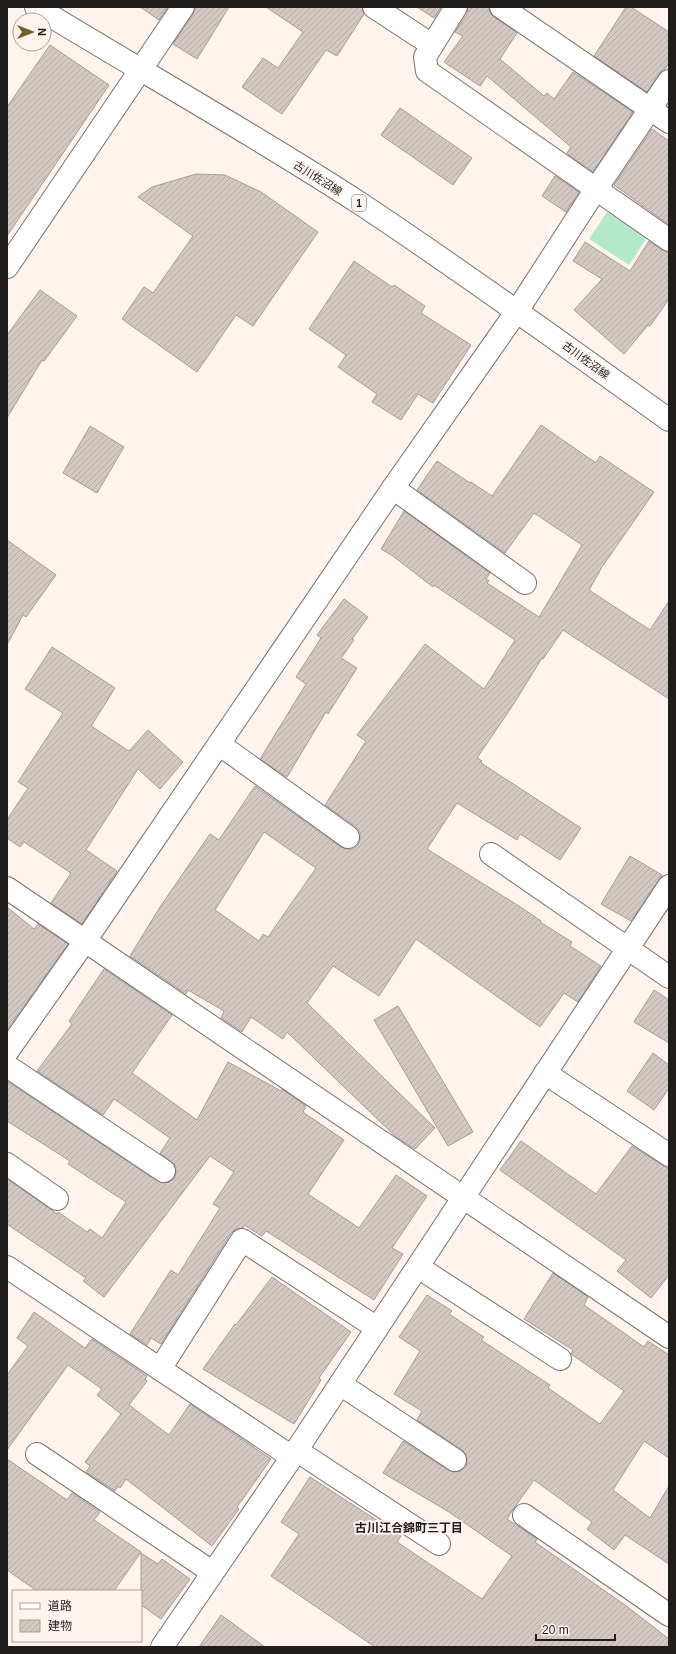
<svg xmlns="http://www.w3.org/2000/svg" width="676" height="1654" font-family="Arial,'Noto Sans JP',sans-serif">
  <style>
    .green { fill: #b3e8cb }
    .building { fill: url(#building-hatch); stroke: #a69b96; fill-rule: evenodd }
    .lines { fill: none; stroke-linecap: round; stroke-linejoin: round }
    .minor-casing { stroke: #7a716b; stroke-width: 24 }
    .major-casing { stroke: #7a716b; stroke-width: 24 }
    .minor { stroke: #fff; stroke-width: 22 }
    .major { stroke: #fff; stroke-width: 22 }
    .labels { text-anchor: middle; stroke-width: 4; stroke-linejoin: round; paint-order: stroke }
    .shield { fill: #fff4ed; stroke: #645e5a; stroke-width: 1 }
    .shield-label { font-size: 10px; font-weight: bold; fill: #211d1b }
    .street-label { font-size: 11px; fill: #211d1b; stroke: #fff4ed }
    .neighbourhood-label { font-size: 12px; font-weight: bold; fill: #211d1b; stroke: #fff4ed }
  </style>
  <defs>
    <pattern id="building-hatch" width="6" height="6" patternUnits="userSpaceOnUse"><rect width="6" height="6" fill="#d4c8c3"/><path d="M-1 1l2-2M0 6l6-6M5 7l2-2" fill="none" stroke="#b6aba7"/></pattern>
  </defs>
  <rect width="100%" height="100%" fill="#fff4ed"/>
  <path class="green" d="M 607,212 L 647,237 L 629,265 L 589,239 Z"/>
  <g class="building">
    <path d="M 140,7 L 168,7 L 159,20 Z"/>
    <path d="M 195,7 L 229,7 L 197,59 L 173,44 L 193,14 Z"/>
    <path d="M 266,7 L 362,7 L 364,14 L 337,56 L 326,50 L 282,114 L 242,87 L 263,58 L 278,68 L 303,32 Z"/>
    <path d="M 417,7 L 441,7 L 434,18 Z"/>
    <path d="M 468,7 L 489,7 L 490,13 L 494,17 L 517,33 L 500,59 L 544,96 L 547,93 L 554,99 L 573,72 L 633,112 L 593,172 L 569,155 L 567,153 L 571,147 L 487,76 L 480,86 L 444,62 L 463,36 L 455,32 L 467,14 Z"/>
    <path d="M 626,7 L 631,7 L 669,32 L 669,63 L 665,69 L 659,74 L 647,92 L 594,56 Z"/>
    <path d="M 50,45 L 109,85 L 7,236 L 7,107 Z"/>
    <path d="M 400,108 L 472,158 L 453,185 L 381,135 Z"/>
    <path d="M 652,129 L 669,141 L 669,225 L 614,185 Z"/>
    <path d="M 196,174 L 225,175 L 261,192 L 318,232 L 253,326 L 236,315 L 197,372 L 122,319 L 144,287 L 153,293 L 193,236 L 138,197 L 152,187 Z"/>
    <path d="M 555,176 L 579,192 L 566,212 L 542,196 Z"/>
    <path d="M 649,241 L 662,250 L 669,252 L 669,299 L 650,326 L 648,325 L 624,354 L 574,310 L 602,279 L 573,261 L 585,242 L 630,271 Z"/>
    <path d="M 354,261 L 392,287 L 394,285 L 425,306 L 421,313 L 471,345 L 433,403 L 418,394 L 401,420 L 372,402 L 377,394 L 338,367 L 346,355 L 309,329 Z"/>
    <path d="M 40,290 L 77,316 L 44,361 L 42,360 L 7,418 L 7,335 Z"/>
    <path d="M 541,425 L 596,463 L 600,456 L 654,492 L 602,567 L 589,590 L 650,630 L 669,601 L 669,699 L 563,630 L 543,659 L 542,658 L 513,705 L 477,758 L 482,761 L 481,763 L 581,828 L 560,860 L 520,834 L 517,840 L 457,803 L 427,849 L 519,906 L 541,921 L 540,922 L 572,942 L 570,946 L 601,966 L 578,1002 L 564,993 L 540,1027 L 416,939 L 379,996 L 333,966 L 307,1003 L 435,1128 L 415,1149 L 396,1137 L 287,1032 L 283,1039 L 251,1017 L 242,1032 L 221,1018 L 224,1011 L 188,990 L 186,994 L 130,956 L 160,907 L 210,834 L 219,840 L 255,786 L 341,847 L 347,849 L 353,849 L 358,845 L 360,838 L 360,832 L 356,827 L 325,805 L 366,741 L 357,735 L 425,644 L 484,689 L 515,640 L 434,585 L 433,587 L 393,556 L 381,549 L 404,511 L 490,573 L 486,579 L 489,581 L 487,583 L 539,617 L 582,545 L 534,513 L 505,553 L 417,490 L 437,461 L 470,483 L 471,482 L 492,496 ZM 264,832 L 316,868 L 268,937 L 263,934 L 259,941 L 215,910 Z"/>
    <path d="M 90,426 L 124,447 L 97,493 L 63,473 Z"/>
    <path d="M 7,540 L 56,575 L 26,617 L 23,615 L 7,645 Z"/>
    <path d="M 344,599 L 368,617 L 352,639 L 354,640 L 341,658 L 357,668 L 328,714 L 326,712 L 287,777 L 260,759 L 306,684 L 296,677 L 321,638 L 317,635 Z"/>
    <path d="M 52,647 L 115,688 L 91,726 L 129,751 L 148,730 L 183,762 L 160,789 L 138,769 L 86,850 L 117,871 L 82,924 L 51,903 L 71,873 L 24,842 L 20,847 L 7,838 L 7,820 L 28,788 L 18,782 L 63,713 L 25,689 Z"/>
    <path d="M 630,856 L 662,875 L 631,921 L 601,904 Z"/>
    <path d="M 7,907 L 34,929 L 38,924 L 68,944 L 7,1030 Z"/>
    <path d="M 104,969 L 172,1015 L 132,1073 L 197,1120 L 228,1062 L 281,1091 L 282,1089 L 306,1106 L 303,1112 L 344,1140 L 308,1194 L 359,1228 L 396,1175 L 427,1196 L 392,1248 L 403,1254 L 374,1300 L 266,1231 L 262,1236 L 244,1225 L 243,1228 L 237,1229 L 231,1233 L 161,1344 L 151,1338 L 147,1345 L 130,1334 L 171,1270 L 178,1275 L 220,1208 L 213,1204 L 234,1172 L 210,1156 L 104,1297 L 83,1281 L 86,1278 L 7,1224 L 7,1179 L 50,1209 L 57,1214 L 58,1212 L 87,1232 L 90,1229 L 102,1238 L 126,1202 L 68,1164 L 70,1161 L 7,1121 L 7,1081 L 157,1181 L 163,1183 L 169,1182 L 175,1178 L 176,1171 L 175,1165 L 160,1153 L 170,1138 L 114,1099 L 103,1115 L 37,1071 L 72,1024 L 69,1021 Z"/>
    <path d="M 654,990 L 669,1000 L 669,1043 L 634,1022 Z"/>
    <path d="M 398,1006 L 473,1132 L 448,1146 L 374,1020 Z"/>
    <path d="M 653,1053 L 669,1065 L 669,1088 L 654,1110 L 627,1091 Z"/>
    <path d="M 521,1141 L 596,1194 L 632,1146 L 669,1169 L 669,1275 L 651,1298 L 617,1271 L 626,1260 L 500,1170 Z"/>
    <path d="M 553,1273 L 588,1297 L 584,1305 L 644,1347 L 648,1341 L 669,1355 L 669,1458 L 644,1441 L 613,1490 L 650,1518 L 669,1486 L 669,1564 L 625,1535 L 614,1550 L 587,1529 L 592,1522 L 534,1480 L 514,1508 L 507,1519 L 537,1539 L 535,1542 L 625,1605 L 669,1639 L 669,1647 L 375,1647 L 271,1576 L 299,1534 L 281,1522 L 310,1477 L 401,1536 L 397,1542 L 482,1599 L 512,1556 L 449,1512 L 383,1473 L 403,1441 L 448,1470 L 454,1472 L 461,1471 L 466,1467 L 467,1461 L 466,1455 L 462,1450 L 417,1420 L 422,1411 L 394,1394 L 420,1351 L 399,1337 L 427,1295 L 452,1311 L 449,1314 L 484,1337 L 481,1340 L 550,1385 L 548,1388 L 600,1424 L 624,1391 L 571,1354 L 573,1350 L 524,1319 Z"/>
    <path d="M 272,1277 L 351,1332 L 319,1378 L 321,1380 L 294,1424 L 203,1369 L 235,1324 L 236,1325 Z"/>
    <path d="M 34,1312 L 85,1348 L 92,1339 L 147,1376 L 145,1379 L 147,1381 L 129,1405 L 169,1435 L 190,1404 L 271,1459 L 237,1507 L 239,1509 L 212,1546 L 126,1479 L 120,1488 L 118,1486 L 115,1491 L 86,1472 L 90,1466 L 85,1462 L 121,1414 L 97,1395 L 102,1389 L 68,1365 L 7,1450 L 7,1375 L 28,1346 L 17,1338 Z"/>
    <path d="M 7,1459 L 67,1500 L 72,1493 L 100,1512 L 94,1520 L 141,1552 L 114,1591 L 37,1591 L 7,1570 Z"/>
    <path d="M 141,1553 L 158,1564 L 162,1559 L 190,1579 L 161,1619 L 141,1605 Z"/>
    <path d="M 221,1615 L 265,1647 L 199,1647 Z"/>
  </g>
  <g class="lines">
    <defs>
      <g id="minor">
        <path d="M 374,7 L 432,45"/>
        <path d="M 456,7 L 425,57 L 427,71 L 669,240"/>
        <path d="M 501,7 L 669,122"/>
        <path d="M 7,267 L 183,7"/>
        <path d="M 393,488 L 525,583"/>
        <path d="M 219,744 L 348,837"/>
        <path d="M 491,854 L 669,977"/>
        <path d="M 7,888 L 669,1337"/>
        <path d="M 7,1052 L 85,941 L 393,488 L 517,311 L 596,189 L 669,81"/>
        <path d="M 7,1066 L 164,1171"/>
        <path d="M 545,1073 L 669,1155"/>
        <path d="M 7,1164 L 57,1199"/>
        <path d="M 7,1267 L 292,1457"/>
        <path d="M 418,1267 L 560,1359"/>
        <path d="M 160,1369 L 242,1240 L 377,1328"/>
        <path d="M 340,1384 L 455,1460"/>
        <path d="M 296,1450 L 439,1544"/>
        <path d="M 37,1454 L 212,1572"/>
        <path d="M 524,1515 L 669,1615"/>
        <path d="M 162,1647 L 292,1457 L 669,886"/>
      </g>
      <path id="major" d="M 36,7 C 144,73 255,135 361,204 C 465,273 567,347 669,420"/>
    </defs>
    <use href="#minor" class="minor-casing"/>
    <use href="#major" class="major-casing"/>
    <use href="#minor" class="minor"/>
    <use href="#major" class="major"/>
  </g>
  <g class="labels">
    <rect class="shield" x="352" y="195" width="14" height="16" rx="3"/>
    <g class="shield-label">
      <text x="359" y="207">1</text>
    </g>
    <g class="street-label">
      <text transform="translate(318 178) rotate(32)" y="4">古川佐沼線</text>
      <text transform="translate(586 360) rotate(36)" y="4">古川佐沼線</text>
    </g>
    <g class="neighbourhood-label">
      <text x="409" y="1532">古川江合錦町三丁目</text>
    </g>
  </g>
  <rect width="676" height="1654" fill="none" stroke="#211d1b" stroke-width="16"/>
  <rect x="12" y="1590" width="130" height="52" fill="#fff4ed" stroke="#a69e99"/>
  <rect x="20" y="1603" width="20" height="6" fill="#ffffff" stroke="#a69e99"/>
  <text x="48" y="1610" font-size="12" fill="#211d1b">道路</text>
  <rect x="20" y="1620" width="20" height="12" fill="url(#building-hatch)" stroke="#a69e99"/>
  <text x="48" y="1630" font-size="12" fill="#211d1b">建物</text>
  <g transform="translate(32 32) rotate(90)"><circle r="19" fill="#fff4ed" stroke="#a69e99"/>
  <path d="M0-3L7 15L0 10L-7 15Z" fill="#735f2e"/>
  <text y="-6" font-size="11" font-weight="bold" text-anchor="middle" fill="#211d1b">N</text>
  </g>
  <path d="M536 1634v6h79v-6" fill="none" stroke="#211d1b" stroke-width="2"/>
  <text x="542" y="1634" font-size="12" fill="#211d1b" stroke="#fff4ed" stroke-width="3" paint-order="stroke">20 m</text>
</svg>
